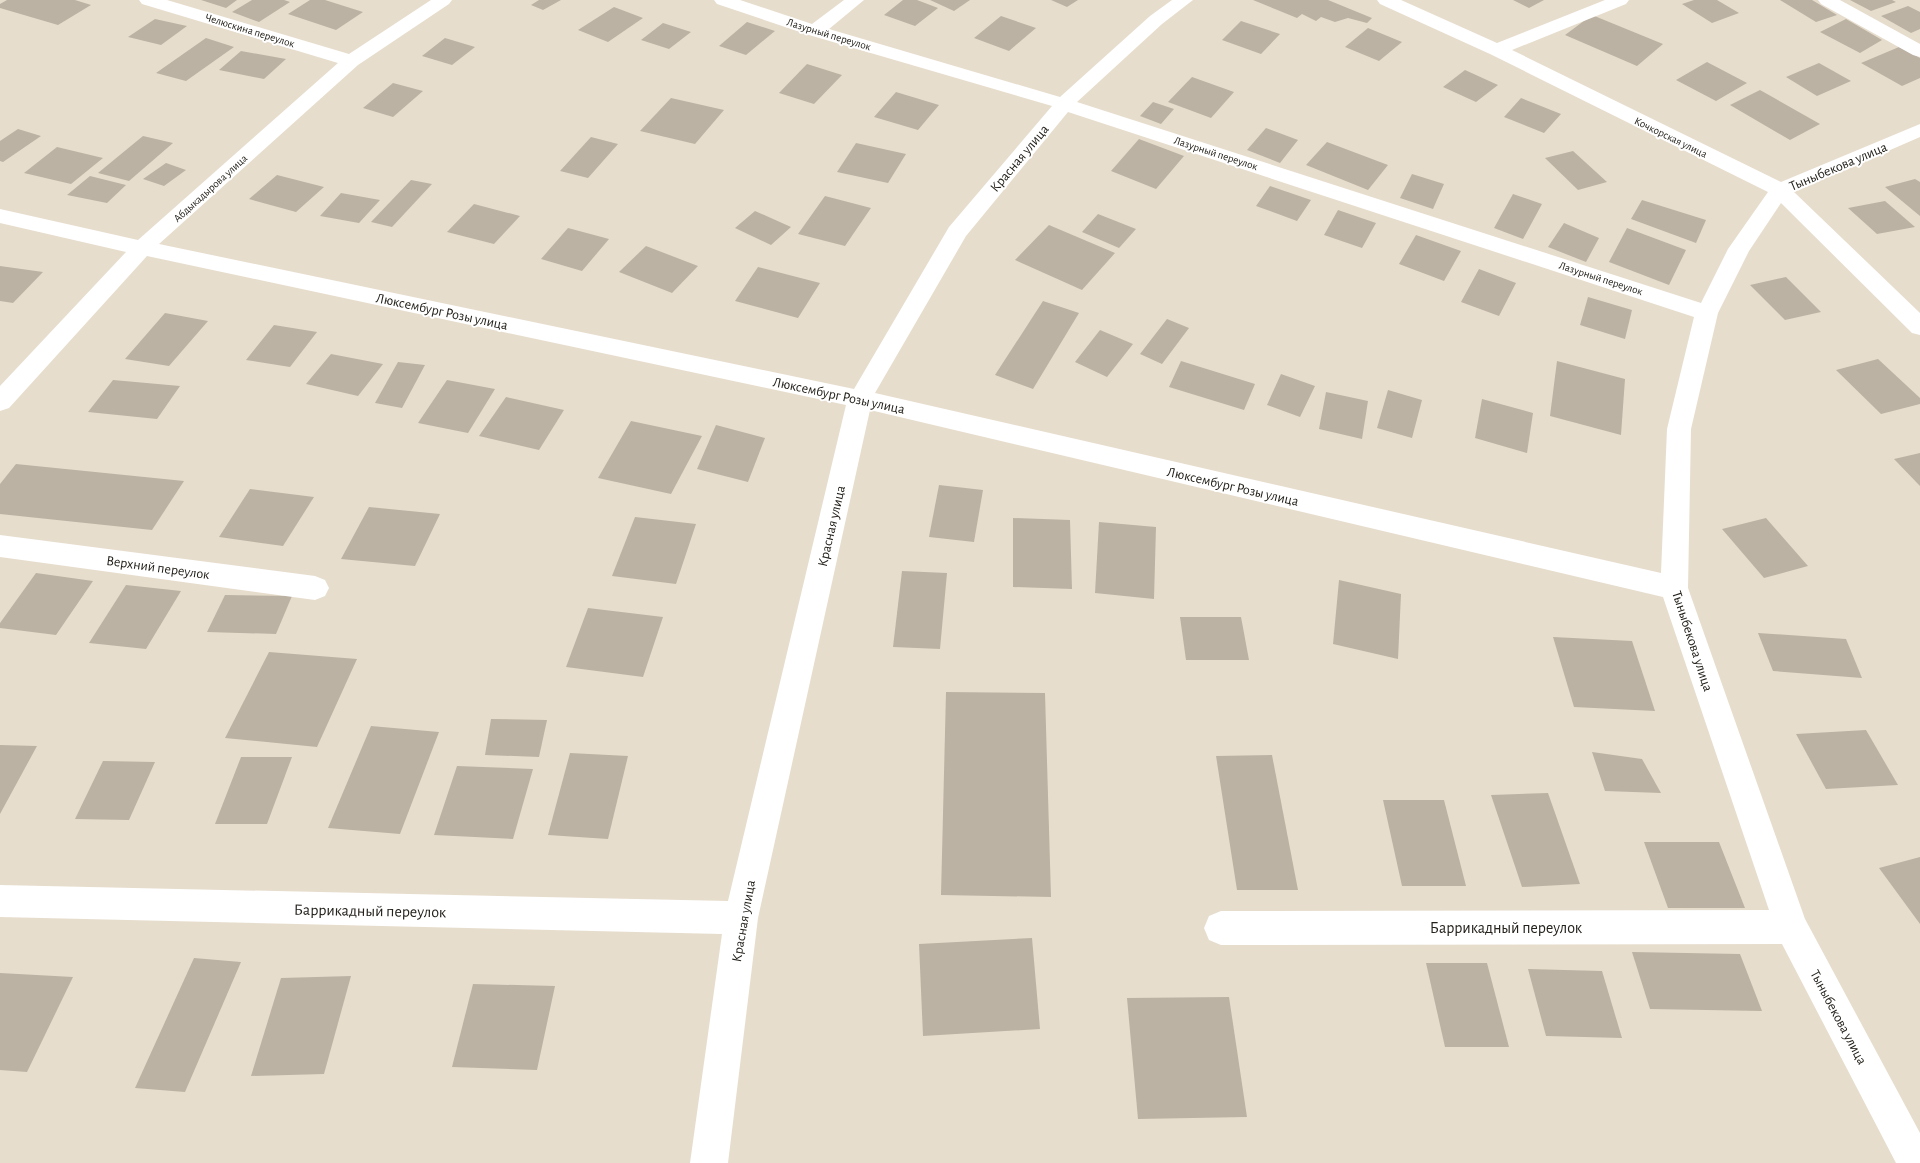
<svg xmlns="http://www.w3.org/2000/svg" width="1920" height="1163" font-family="'Alegreya Sans',sans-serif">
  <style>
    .building { fill: #bcb2a3 }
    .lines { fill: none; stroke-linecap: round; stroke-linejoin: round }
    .minor { fill: #fff; fill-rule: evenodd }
    .labels { text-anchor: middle; stroke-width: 4; stroke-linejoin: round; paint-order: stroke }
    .far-street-label { font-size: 11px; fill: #25221c; stroke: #fff }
    .street-label { font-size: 14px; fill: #25221c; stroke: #fff }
    .near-street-label { font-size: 16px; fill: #25221c; stroke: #fff }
  </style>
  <rect width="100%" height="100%" fill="#e7ddcd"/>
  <g class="building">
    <path d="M 7,0 L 75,0 L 91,5 L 58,25 L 0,8 L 0,4 Z"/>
    <path d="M 201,0 L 237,0 L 226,8 Z"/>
    <path d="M 252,0 L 284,0 L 290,2 L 259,22 L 232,12 Z"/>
    <path d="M 310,0 L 325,0 L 363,12 L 336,30 L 288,14 Z"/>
    <path d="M 539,0 L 561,0 L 543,10 L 531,5 Z"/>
    <path d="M 903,0 L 917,0 L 938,8 L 915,26 L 884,15 Z"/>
    <path d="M 930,0 L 970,0 L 954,11 Z"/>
    <path d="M 1051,0 L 1078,0 L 1067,7 Z"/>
    <path d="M 1253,0 L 1328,0 L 1372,18 L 1367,23 L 1348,18 L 1335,22 L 1321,17 L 1316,21 L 1302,14 L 1297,18 Z"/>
    <path d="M 1513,0 L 1544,0 L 1529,8 Z"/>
    <path d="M 1694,0 L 1717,0 L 1739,13 L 1712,23 L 1682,4 Z"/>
    <path d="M 1780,0 L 1812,0 L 1837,15 L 1816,22 Z"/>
    <path d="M 1850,0 L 1892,0 L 1896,2 L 1871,11 Z"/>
    <path d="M 1908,6 L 1920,12 L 1920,29 L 1911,33 L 1881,16 Z"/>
    <path d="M 614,7 L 643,18 L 608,42 L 578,30 Z"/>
    <path d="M 1592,15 L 1663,44 L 1637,66 L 1565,35 Z"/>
    <path d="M 1001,16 L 1036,28 L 1009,51 L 974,38 Z"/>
    <path d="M 155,19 L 187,26 L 161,45 L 128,37 Z"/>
    <path d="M 1846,19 L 1882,40 L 1860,53 L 1820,32 Z"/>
    <path d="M 1241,21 L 1280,34 L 1261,54 L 1222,40 Z"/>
    <path d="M 747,22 L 775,31 L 746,55 L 719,46 Z"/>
    <path d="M 663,23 L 691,32 L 669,49 L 641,40 Z"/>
    <path d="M 1368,28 L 1402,42 L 1379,61 L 1345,47 Z"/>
    <path d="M 206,38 L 234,47 L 186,81 L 156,73 Z"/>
    <path d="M 445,38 L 475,47 L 452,65 L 422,56 Z"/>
    <path d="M 1899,47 L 1920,58 L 1920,78 L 1902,86 L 1861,63 Z"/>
    <path d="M 241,51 L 286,59 L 264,79 L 219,70 Z"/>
    <path d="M 1707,62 L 1747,83 L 1716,101 L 1676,80 Z"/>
    <path d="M 1819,63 L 1851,81 L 1817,96 L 1786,77 Z"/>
    <path d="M 807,64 L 842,75 L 814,104 L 779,93 Z"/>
    <path d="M 1465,70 L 1498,85 L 1476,102 L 1443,87 Z"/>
    <path d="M 1192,77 L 1234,92 L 1211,118 L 1168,102 Z"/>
    <path d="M 393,83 L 423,91 L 393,117 L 363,108 Z"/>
    <path d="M 1760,90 L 1820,124 L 1790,140 L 1730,105 Z"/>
    <path d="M 896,92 L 939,105 L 918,130 L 874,117 Z"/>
    <path d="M 671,98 L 724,110 L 695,144 L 640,131 Z"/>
    <path d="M 1521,98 L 1561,114 L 1544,133 L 1504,117 Z"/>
    <path d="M 1153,102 L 1174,109 L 1161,124 L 1140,116 Z"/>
    <path d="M 1266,128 L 1298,140 L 1280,163 L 1247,150 Z"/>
    <path d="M 18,129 L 41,136 L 3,162 L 0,161 L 0,141 Z"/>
    <path d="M 143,136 L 173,143 L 129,181 L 98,173 Z"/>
    <path d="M 591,137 L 618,144 L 588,178 L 560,171 Z"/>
    <path d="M 1139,139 L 1184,156 L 1156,189 L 1111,171 Z"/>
    <path d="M 1327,142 L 1388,165 L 1368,190 L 1306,165 Z"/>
    <path d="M 856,143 L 906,154 L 888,183 L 837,172 Z"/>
    <path d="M 57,147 L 103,158 L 71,184 L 24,173 Z"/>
    <path d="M 1573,151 L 1607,182 L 1578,190 L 1545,158 Z"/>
    <path d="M 166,163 L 186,170 L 164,186 L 143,179 Z"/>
    <path d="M 1412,174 L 1444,184 L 1433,209 L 1400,198 Z"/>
    <path d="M 277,175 L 324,187 L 296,212 L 249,199 Z"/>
    <path d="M 90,176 L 126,185 L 107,203 L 67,195 Z"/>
    <path d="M 1915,179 L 1920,182 L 1920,216 L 1885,187 Z"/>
    <path d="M 411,180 L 432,184 L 392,227 L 371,222 Z"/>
    <path d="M 1270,186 L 1311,200 L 1297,221 L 1256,206 Z"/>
    <path d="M 341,193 L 380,200 L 359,223 L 320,216 Z"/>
    <path d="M 1513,194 L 1542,204 L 1523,239 L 1494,228 Z"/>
    <path d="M 825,196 L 871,208 L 845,246 L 798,234 Z"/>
    <path d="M 1642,200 L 1706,220 L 1696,243 L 1631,219 Z"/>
    <path d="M 1885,201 L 1915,227 L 1877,234 L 1848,208 Z"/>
    <path d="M 474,204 L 520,216 L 494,244 L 447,232 Z"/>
    <path d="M 1338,210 L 1376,223 L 1362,248 L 1324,235 Z"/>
    <path d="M 755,211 L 791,227 L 771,245 L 735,228 Z"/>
    <path d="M 1098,214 L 1136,229 L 1119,248 L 1082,232 Z"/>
    <path d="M 1564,223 L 1599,238 L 1586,262 L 1548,247 Z"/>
    <path d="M 1049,225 L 1115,253 L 1082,290 L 1015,260 Z"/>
    <path d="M 568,228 L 609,239 L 582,271 L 541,259 Z"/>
    <path d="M 1627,228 L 1686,250 L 1669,285 L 1609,262 Z"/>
    <path d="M 1416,235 L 1461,251 L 1444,281 L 1399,264 Z"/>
    <path d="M 646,246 L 698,266 L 672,293 L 619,272 Z"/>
    <path d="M 0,266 L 43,272 L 13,303 L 0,301 Z"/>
    <path d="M 758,267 L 820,283 L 798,318 L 735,301 Z"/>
    <path d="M 1479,269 L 1516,283 L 1499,316 L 1461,302 Z"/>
    <path d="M 1786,277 L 1821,312 L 1785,320 L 1750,285 Z"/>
    <path d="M 1588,297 L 1632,310 L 1625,339 L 1580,325 Z"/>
    <path d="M 1043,301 L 1079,313 L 1033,389 L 995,375 Z"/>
    <path d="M 165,313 L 208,321 L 169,366 L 125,359 Z"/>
    <path d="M 1167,319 L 1189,328 L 1162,364 L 1140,354 Z"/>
    <path d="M 274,325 L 317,332 L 290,367 L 246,360 Z"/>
    <path d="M 1100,330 L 1133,344 L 1107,377 L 1075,362 Z"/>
    <path d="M 331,354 L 383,364 L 358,396 L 306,384 Z"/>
    <path d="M 1878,359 L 1920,398 L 1920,404 L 1881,414 L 1836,370 Z"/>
    <path d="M 1181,361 L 1255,384 L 1244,410 L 1169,387 Z"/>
    <path d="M 1557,361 L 1625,379 L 1621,435 L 1550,416 Z"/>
    <path d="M 398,362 L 425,365 L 402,408 L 375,403 Z"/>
    <path d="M 1281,374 L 1315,386 L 1300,417 L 1267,405 Z"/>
    <path d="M 113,380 L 180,386 L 157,419 L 88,412 Z"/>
    <path d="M 447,380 L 495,389 L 468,433 L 418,423 Z"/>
    <path d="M 1388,390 L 1422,400 L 1412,438 L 1377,428 Z"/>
    <path d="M 1326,392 L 1368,401 L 1362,439 L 1319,429 Z"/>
    <path d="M 506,397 L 564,410 L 539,450 L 479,436 Z"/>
    <path d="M 1482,399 L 1533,413 L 1527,453 L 1475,438 Z"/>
    <path d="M 631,421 L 702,436 L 671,494 L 598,478 Z"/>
    <path d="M 716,425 L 765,438 L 748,482 L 697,469 Z"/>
    <path d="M 1920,453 L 1920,486 L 1894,459 Z"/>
    <path d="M 16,464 L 184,481 L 152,530 L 0,514 L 0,484 Z"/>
    <path d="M 939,485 L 983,490 L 974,542 L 929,537 Z"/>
    <path d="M 250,489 L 314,497 L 283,546 L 219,537 Z"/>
    <path d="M 369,507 L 440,514 L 415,566 L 341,559 Z"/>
    <path d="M 635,517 L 696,524 L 676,584 L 612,576 Z"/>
    <path d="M 1013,518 L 1070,520 L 1072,589 L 1013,587 Z"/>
    <path d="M 1766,518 L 1808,566 L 1764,578 L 1722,529 Z"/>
    <path d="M 1099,522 L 1156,527 L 1154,599 L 1095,593 Z"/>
    <path d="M 902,571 L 947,573 L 940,649 L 893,647 Z"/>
    <path d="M 36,573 L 93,581 L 56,635 L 0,628 L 0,623 Z"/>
    <path d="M 1339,580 L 1401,594 L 1398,659 L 1333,644 Z"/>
    <path d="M 126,585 L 181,591 L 146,649 L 89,643 Z"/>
    <path d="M 225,595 L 292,596 L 276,634 L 207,632 Z"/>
    <path d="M 588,608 L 663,617 L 643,677 L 566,667 Z"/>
    <path d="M 1180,617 L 1241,617 L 1249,660 L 1186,660 Z"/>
    <path d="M 1758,633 L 1846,639 L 1862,678 L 1773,671 Z"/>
    <path d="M 1553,637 L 1632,641 L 1655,711 L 1574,707 Z"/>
    <path d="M 269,652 L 357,659 L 317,747 L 225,738 Z"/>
    <path d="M 946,692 L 1045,693 L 1051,897 L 941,895 Z"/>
    <path d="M 491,719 L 547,720 L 539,757 L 485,755 Z"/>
    <path d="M 371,726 L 439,732 L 400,834 L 328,828 Z"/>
    <path d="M 1866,730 L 1898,785 L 1826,789 L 1796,734 Z"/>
    <path d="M 0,745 L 37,746 L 0,814 Z"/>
    <path d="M 1592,752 L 1642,759 L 1661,793 L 1605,791 Z"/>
    <path d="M 570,753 L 628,756 L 608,839 L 548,835 Z"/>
    <path d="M 1272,755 L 1298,890 L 1237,890 L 1216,756 Z"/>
    <path d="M 241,757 L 292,757 L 267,824 L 215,824 Z"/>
    <path d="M 103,761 L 155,762 L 129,820 L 75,819 Z"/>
    <path d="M 457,766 L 533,769 L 513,839 L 434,835 Z"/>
    <path d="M 1548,793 L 1580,884 L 1522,887 L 1491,795 Z"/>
    <path d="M 1383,800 L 1444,800 L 1466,886 L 1402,886 Z"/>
    <path d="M 1644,842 L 1719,842 L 1745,908 L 1668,908 Z"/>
    <path d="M 1920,857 L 1920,924 L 1879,868 Z"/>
    <path d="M 1032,938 L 1040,1029 L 923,1036 L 919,944 Z"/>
    <path d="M 1632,952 L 1740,954 L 1762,1011 L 1650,1009 Z"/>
    <path d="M 194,958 L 241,962 L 185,1092 L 135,1088 Z"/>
    <path d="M 1426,963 L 1487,963 L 1509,1047 L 1445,1047 Z"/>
    <path d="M 1528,969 L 1602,971 L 1622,1038 L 1546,1036 Z"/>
    <path d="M 0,973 L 73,977 L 27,1072 L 0,1070 Z"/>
    <path d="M 351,976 L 324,1074 L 251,1076 L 281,978 Z"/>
    <path d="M 473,984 L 555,986 L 537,1070 L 452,1067 Z"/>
    <path d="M 1229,997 L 1247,1117 L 1138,1119 L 1127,998 Z"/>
  </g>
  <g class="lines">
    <g class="minor">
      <path d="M 139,0 L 167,0 L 349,54 L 431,0 L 452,0 L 449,4 L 358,65 L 159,244 L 854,389 L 949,227 L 1052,106 L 809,35 L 717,4 L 714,0 L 740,0 L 812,24 L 844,0 L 864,0 L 829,29 L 1060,97 L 1150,16 L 1172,0 L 1193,0 L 1162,24 L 1077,102 L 1701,303 L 1728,249 L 1768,192 L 1490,54 L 1380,4 L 1377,0 L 1401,0 L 1497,43 L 1605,0 L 1629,0 L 1626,4 L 1512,50 L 1781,182 L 1920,124 L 1920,137 L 1794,192 L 1920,313 L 1920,335 L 1912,333 L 1781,203 L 1749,251 L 1718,313 L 1691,429 L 1688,588 L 1805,919 L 1920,1133 L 1920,1163 L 1896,1163 L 1782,944 L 1221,945 L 1209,940 L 1204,928 L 1209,916 L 1221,911 L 1769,910 L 1663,597 L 870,410 L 758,918 L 728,1163 L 690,1163 L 722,934 L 0,917 L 0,885 L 728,901 L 846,405 L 147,256 L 9,408 L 0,411 L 0,386 L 126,252 L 0,223 L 0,209 L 138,240 L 338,63 L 142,4 ZM 1068,112 L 1694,317 L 1667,429 L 1661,573 L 875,393 L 966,236 Z"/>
      <path d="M 1818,0 L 1840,0 L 1920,44 L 1920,57 L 1913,55 L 1821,4 Z"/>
      <path d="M 0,535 L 315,576 L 325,580 L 329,588 L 325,596 L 315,600 L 0,557 Z"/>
    </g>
  </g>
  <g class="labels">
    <g class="far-street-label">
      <text transform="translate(250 30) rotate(17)" y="4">Челюскина переулок</text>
      <text transform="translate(829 34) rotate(17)" y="4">Лазурный переулок</text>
      <text transform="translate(1671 137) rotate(26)" y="4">Кочкорская улица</text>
      <text transform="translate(1216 153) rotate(18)" y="4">Лазурный переулок</text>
      <text transform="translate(210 188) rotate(-42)" y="4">Абдыкадырова улица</text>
      <text transform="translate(1601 278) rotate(18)" y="4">Лазурный переулок</text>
    </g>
    <g class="street-label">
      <text transform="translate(1019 158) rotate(-50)" y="5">Красная улица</text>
      <text transform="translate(1838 166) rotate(-23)" y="5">Тыныбекова улица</text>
      <text transform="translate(442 311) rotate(12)" y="5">Люксембург Розы улица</text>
      <text transform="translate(839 395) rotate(12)" y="5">Люксембург Розы улица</text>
      <text transform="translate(1233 486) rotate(13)" y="5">Люксембург Розы улица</text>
      <text transform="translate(831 526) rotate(-77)" y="5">Красная улица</text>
      <text transform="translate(158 567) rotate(8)" y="5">Верхний переулок</text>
      <text transform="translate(1693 641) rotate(72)" y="5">Тыныбекова улица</text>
      <text transform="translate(743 921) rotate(-80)" y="5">Красная улица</text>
      <text transform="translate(1839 1017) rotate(62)" y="5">Тыныбекова улица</text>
    </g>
    <g class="near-street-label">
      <text transform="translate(370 910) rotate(1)" y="6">Баррикадный переулок</text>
      <text x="1506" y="933">Баррикадный переулок</text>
    </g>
  </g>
</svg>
